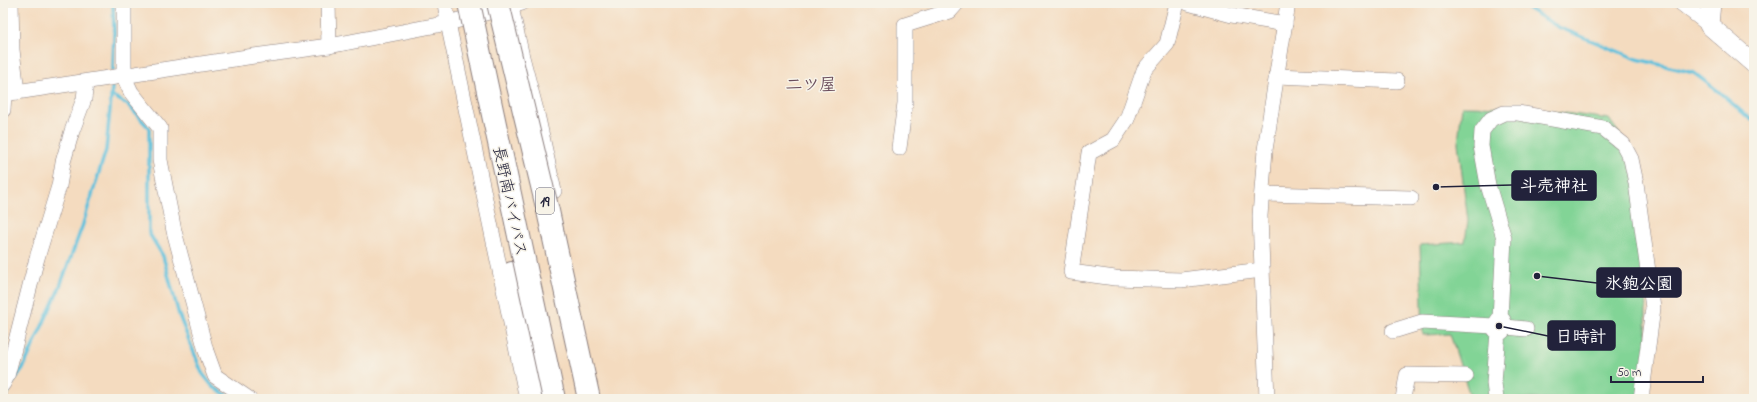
<svg xmlns="http://www.w3.org/2000/svg" width="1757" height="402" font-family="'Indie Flower','Klee One',sans-serif">
  <style>
    .green { fill: #82d496; stroke: #527b68 }
    .lines { fill: none; stroke-linecap: round; stroke-linejoin: round }
    .stream { stroke: #5fc1dd; stroke-width: 3.5 }
    .minor-casing { stroke: #8b7e7d; stroke-width: 16 }
    .major-casing { stroke: #8b7e7d; stroke-width: 20 }
    .highway-casing { stroke: #8b7e7d; stroke-width: 24 }
    .minor { stroke: #fff; stroke-width: 15 }
    .major { stroke: #fff; stroke-width: 19 }
    .highway { stroke: #fff; stroke-width: 22 }
    .highway-bridge-casing { stroke: #8b7e7d; stroke-width: 24; stroke-linecap: butt }
    .highway-bridge { stroke: #fff; stroke-width: 22 }
    .labels { text-anchor: middle; stroke-width: 3; stroke-linejoin: round; paint-order: stroke }
    .shield { fill: #f7f3e8; stroke: #62616f; stroke-width: 1 }
    .shield-label { font-size: 15px; font-weight: bold; fill: #22223b }
    .street-label { font-size: 16px; fill: #22223b; stroke: #f7f3e8 }
    .neighbourhood-label { font-size: 17px; font-weight: bold; fill: #6b4d5c; stroke: #f7f3e8 }
    .leader { fill: none; stroke: #22223b; stroke-width: 1.5 }
    .callout-dot { fill: #22223b; stroke: #f7f3e8; stroke-width: 1.5 }
    .callout { fill: #22223b; stroke: #22223b; stroke-width: 1.5 }
    .callout-label { font-size: 17px; text-anchor: middle; font-weight: bold; fill: #fff }
  </style>
  <rect width="100%" height="100%" fill="#f7f3e8"/>
  <filter id="ink" filterUnits="userSpaceOnUse"><feTurbulence type="fractalNoise" baseFrequency=".025" numOctaves="2"/><feDisplacementMap in="SourceGraphic" scale="8" xChannelSelector="R" yChannelSelector="G"/><feConvolveMatrix kernelMatrix="1 2 1 2 8 2 1 2 1" color-interpolation-filters="sRGB"/></filter>
  <filter id="wash" filterUnits="userSpaceOnUse"><feTurbulence type="fractalNoise" baseFrequency=".012" numOctaves="4" result="noise"/><feDisplacementMap in="SourceGraphic" scale="16" xChannelSelector="R" yChannelSelector="G"/><feGaussianBlur stdDeviation="0.9" result="paint"/><feColorMatrix in="noise" values="0 0 0 0 0 0 0 0 0 0 0 0 0 0 0 0 0 1.4 0 .05"/><feComposite in="paint" operator="in"/></filter>
  <g filter="url(#wash)">
    <rect width="100%" height="100%" fill="#f4dbbf"/>
    <path class="green" d="M 1462,106 L 1520,107 L 1609,119 L 1633,153 L 1643,195 L 1648,399 L 1471,399 L 1450,334 L 1423,335 L 1420,245 L 1465,242 L 1468,221 L 1458,143 Z"/>
    <g class="lines">
      <g class="stream">
        <path d="M 1519,3 L 1558,27 L 1637,59 L 1694,73 L 1718,91 L 1750,119 L 1754,121"/>
        <path d="M 113,70 L 114,32 L 113,3"/>
        <path d="M 111,95 L 128,105 L 149,128 L 149,233 L 163,256 L 179,315 L 202,373 L 213,387 L 234,399"/>
        <path d="M 6,399 L 10,386 L 23,368 L 59,289 L 82,227 L 106,150 L 112,88"/>
      </g>
    </g>
  </g>
  <g filter="url(#ink)">
    <g class="lines">
      <defs>
        <g id="minor">
          <path d="M 11,3 L 12,50 L 17,92"/>
          <path d="M 124,3 L 124,77 L 131,92 L 160,128 L 160,160 L 174,231 L 206,351 L 215,376 L 249,399"/>
          <path d="M 328,3 L 329,46"/>
          <path d="M 445,3 L 448,23 L 527,399"/>
          <path d="M 510,3 L 522,57 L 537,114 L 554,191"/>
          <path d="M 1177,3 L 1167,44 L 1144,70 L 1127,119 L 1113,140 L 1089,153 L 1071,272 L 1115,278 L 1181,280 L 1262,270"/>
          <path d="M 1188,3 L 1232,15 L 1285,24"/>
          <path d="M 1681,3 L 1709,25"/>
          <path d="M 1276,76 L 1397,81"/>
          <path d="M 3,94 L 254,56 L 329,46 L 448,23 L 522,3"/>
          <path d="M 3,110 L 4,94"/>
          <path d="M 899,148 L 905,103 L 905,25 L 950,11 L 957,3"/>
          <path d="M 1262,194 L 1411,198"/>
          <path d="M 1500,319 L 1504,238 L 1488,185 L 1481,146 L 1482,131 L 1491,119 L 1504,113 L 1518,113 L 1603,128 L 1623,144 L 1631,159 L 1636,183 L 1653,308 L 1641,399"/>
          <path d="M 1506,327 L 1526,329"/>
          <path d="M 1393,331 L 1422,322 L 1494,326"/>
          <path d="M 3,384 L 7,376 L 37,258 L 59,186 L 63,162 L 72,131 L 84,99 L 86,82"/>
          <path d="M 1267,399 L 1260,216 L 1265,150 L 1288,3"/>
          <path d="M 1403,399 L 1407,375 L 1466,376"/>
          <path d="M 1496,399 L 1494,383 L 1498,332 L 1495,330 L 1494,326 L 1498,320 L 1503,320 L 1506,327 L 1502,332 L 1498,332"/>
        </g>
        <path id="major" d="M 1711,3 L 1709,25 L 1754,64"/>
        <path id="highway" d="M 512,273 L 539,399"/>
      </defs>
      <use href="#minor" class="minor-casing"/>
      <use href="#major" class="major-casing"/>
      <use href="#highway" class="highway-casing"/>
      <use href="#minor" class="minor"/>
      <use href="#major" class="major"/>
      <use href="#highway" class="highway"/>
      <defs>
        <g id="highway-bridge">
          <path d="M 469,3 L 554,399"/>
          <path d="M 498,3 L 548,211 L 589,399"/>
        </g>
      </defs>
      <use href="#highway-bridge" class="highway-bridge-casing"/>
      <use href="#highway-bridge" class="highway-bridge"/>
    </g>
  </g>
  <g class="labels">
    <rect class="shield" x="536" y="188" width="18" height="26" rx="3"/>
    <g class="shield-label">
      <text x="545" y="206">19</text>
    </g>
    <g class="street-label">
      <text transform="translate(511 201) rotate(78)" y="6">長野南バイパス</text>
    </g>
    <g class="neighbourhood-label">
      <text x="811" y="90">二ツ屋</text>
    </g>
  </g>
  <path class="leader" d="M1436 187L1512 185M1537 276L1597 283M1499 326L1548 336"/>
  <g class="callout-dot">
    <circle cx="1436" cy="187" r="4"/>
    <circle cx="1537" cy="276" r="4"/>
    <circle cx="1499" cy="326" r="4"/>
  </g>
  <g class="callout">
    <rect x="1512" y="171" width="84" height="29" rx="4"/>
    <rect x="1597" y="268" width="84" height="29" rx="4"/>
    <rect x="1548" y="321" width="67" height="29" rx="4"/>
  </g>
  <g class="callout-label">
    <text x="1554" y="191">斗売神社</text>
    <text x="1639" y="289">氷鉋公園</text>
    <text x="1581" y="342">日時計</text>
  </g>
  <rect width="1757" height="402" fill="none" stroke="#f7f3e8" stroke-width="16"/>
  <path d="M1611 376v6h92v-6" fill="none" stroke="#22223b" stroke-width="2"/>
  <text x="1617" y="376" font-size="12" fill="#22223b" stroke="#f7f3e8" stroke-width="3" paint-order="stroke">50 m</text>
</svg>
